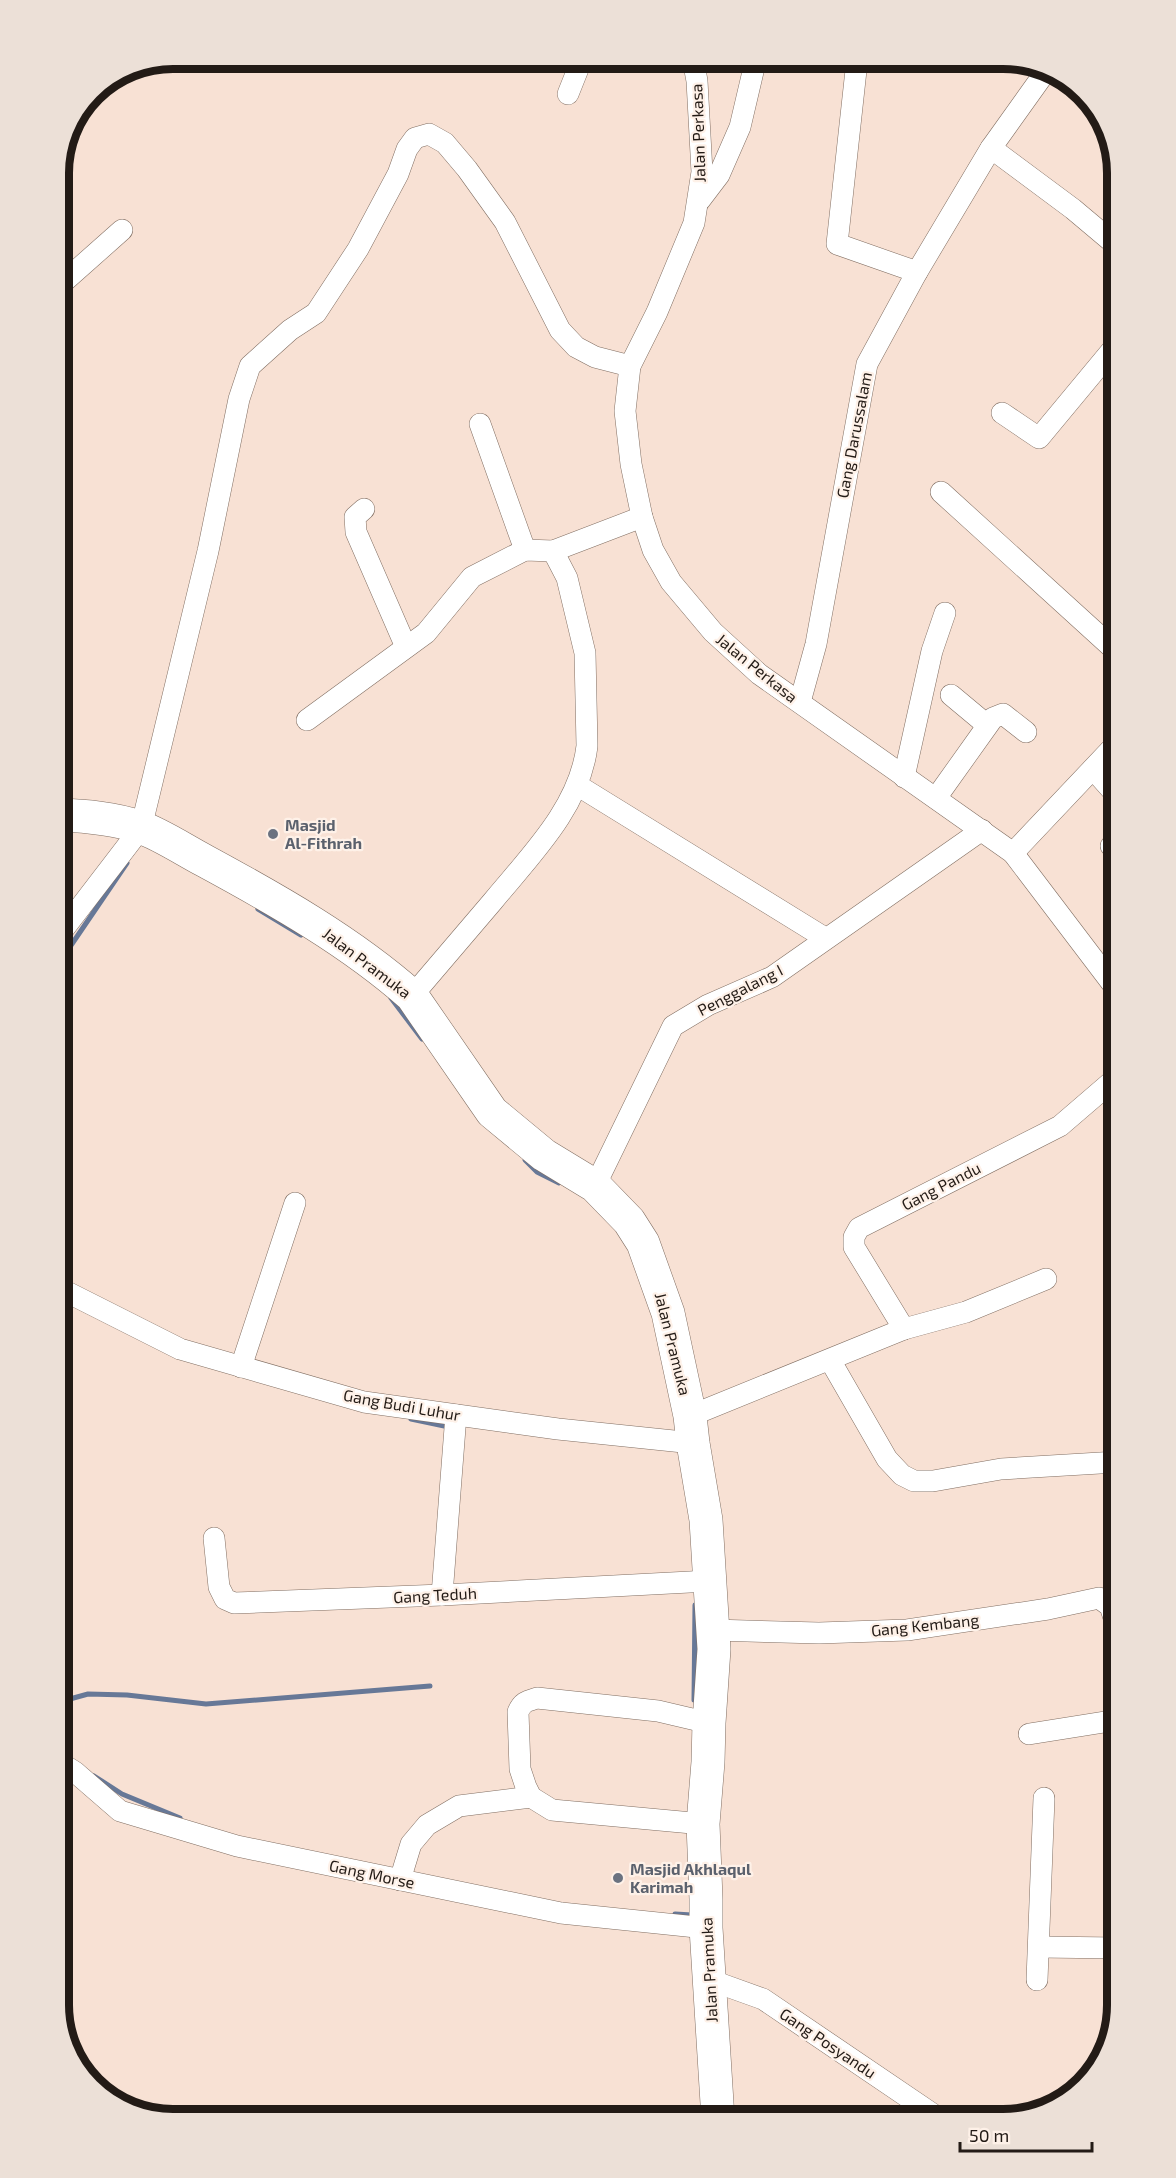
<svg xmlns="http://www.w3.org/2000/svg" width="1176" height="2178" font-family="'Exo 2',sans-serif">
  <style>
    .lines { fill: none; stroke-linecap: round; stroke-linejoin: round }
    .stream { stroke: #677897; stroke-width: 5 }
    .minor-casing { stroke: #816e62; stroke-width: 22 }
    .primary-casing { stroke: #816e62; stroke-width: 34 }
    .minor { stroke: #fff; stroke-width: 21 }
    .primary { stroke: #fff; stroke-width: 33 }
    .worship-dot { fill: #6b7280; stroke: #fef1e8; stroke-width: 2 }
    .labels { text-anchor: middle; stroke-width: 4.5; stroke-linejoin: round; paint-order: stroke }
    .street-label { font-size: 16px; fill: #231b16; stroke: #fef1e8 }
    .worship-label { font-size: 16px; font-weight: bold; fill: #5b616d; stroke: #fef1e8; text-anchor: start }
    .rim { fill: none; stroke: #231b16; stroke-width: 8 }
  </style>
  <rect width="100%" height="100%" fill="#f8e1d4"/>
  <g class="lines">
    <g class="stream">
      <path d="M 258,909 L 301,935"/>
      <path d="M 59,963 L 127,863"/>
      <path d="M 391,998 L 422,1039"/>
      <path d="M 525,1160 L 537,1172 L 559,1183"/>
      <path d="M 411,1419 L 449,1427"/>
      <path d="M 694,1700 L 695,1605"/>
      <path d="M 59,1702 L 88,1694 L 127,1695 L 206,1704 L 430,1686"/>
      <path d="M 94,1776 L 122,1794 L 180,1818"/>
      <path d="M 675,1914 L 692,1915 L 692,1911"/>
    </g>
    <defs>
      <g id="minor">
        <path d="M 693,59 L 697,81 L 702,172 L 694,223 L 657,312 L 630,366 L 625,411 L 631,464 L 642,517 L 653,550 L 671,582 L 713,632 L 759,674 L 1013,853 L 1117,990"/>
        <path d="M 857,61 L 837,244 L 917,272"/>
        <path d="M 568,94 L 582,59"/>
        <path d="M 991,148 L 1073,209 L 1117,246"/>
        <path d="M 700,200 L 719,175 L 740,127 L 756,59"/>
        <path d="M 59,286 L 122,230"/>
        <path d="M 1002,413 L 1039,438 L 1117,344"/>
        <path d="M 480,424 L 525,550"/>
        <path d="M 941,492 L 1117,652"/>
        <path d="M 364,509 L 355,517 L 356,532 L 406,647"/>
        <path d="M 951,695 L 987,725"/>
        <path d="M 800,702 L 816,644 L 867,364 L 917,272 L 991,148 L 1046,71"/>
        <path d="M 307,720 L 426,633 L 472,577 L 525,550 L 553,551 L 642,517"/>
        <path d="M 1093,769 L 1117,796"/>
        <path d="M 904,777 L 932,651 L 945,613"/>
        <path d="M 577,785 L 825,938"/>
        <path d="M 936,798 L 993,718 L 1003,714 L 1026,732"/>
        <path d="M 1111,846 L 1117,840"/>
        <path d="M 1013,853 L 1117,743"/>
        <path d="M 59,935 L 141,828 L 208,551 L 239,399 L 250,366 L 290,330 L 316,313 L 358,249 L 398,174 L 407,149 L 415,138 L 429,134 L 445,143 L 467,169 L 505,222 L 560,330 L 576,347 L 595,357 L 630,366"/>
        <path d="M 412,996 C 439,964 466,933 493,901 C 530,856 580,807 587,746 L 585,653 L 567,578 L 553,551"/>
        <path d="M 595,1186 L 673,1026 L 708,1005 L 772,977 L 982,830"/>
        <path d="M 59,1288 L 180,1349 L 364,1402 L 558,1429 L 693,1443"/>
        <path d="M 904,1329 L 854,1247 L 854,1237 L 859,1228 L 1060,1126 L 1117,1077"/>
        <path d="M 830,1360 L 887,1459 L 902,1475 L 914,1481 L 933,1481 L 1001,1469 L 1117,1462"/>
        <path d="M 241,1367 L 295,1203"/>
        <path d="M 690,1416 L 904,1329 L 966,1312 L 1046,1279"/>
        <path d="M 214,1538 L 219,1587 L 225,1599 L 234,1603 L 442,1595 L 709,1581"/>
        <path d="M 442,1595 L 456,1415"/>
        <path d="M 713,1630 L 819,1633 L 907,1630 L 1048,1609 L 1099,1598 L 1110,1606 L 1117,1627"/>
        <path d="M 1029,1734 L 1117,1720"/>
        <path d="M 59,1762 L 75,1772 L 120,1811 L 237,1846 L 561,1913 L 706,1928"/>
        <path d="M 703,1824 L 552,1810 L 531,1797 L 526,1787 L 520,1769 L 518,1712 C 522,1702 527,1701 537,1698 L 658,1711 L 709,1723"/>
        <path d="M 400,1880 L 411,1844 L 427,1825 L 459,1806 L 531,1797"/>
        <path d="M 1039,1947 L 1117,1948"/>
        <path d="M 710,1980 L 763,1999 L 940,2119"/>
        <path d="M 1037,1980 L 1044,1798"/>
      </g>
      <path id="primary" d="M 59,815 C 86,816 113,818 140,827 C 162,835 184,850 205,861 C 277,900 351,942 412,996 L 492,1112 L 544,1155 L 595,1186 L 629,1221 L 643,1243 L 668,1313 L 690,1416 L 693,1443 L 706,1520 L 714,1649 L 709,1723 L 708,1762 L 703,1824 L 706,1899 L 706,1928 L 718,2119"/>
    </defs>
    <use href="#minor" class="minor-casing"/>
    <use href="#primary" class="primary-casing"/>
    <use href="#minor" class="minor"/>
    <use href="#primary" class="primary"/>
  </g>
  <g class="worship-dot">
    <circle cx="273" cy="834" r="6"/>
    <circle cx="618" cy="1878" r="6"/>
  </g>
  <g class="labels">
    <g class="street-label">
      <text transform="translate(698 133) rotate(-92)" y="6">Jalan Perkasa</text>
      <text transform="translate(854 435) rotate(-79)" y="6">Gang Darussalam</text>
      <text transform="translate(757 668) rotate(39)" y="6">Jalan Perkasa</text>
      <text transform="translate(367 963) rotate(37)" y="6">Jalan Pramuka</text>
      <text transform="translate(740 990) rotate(-27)" y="6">Penggalang I</text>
      <text transform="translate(941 1186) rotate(-27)" y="6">Gang Pandu</text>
      <text transform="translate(673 1344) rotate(76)" y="6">Jalan Pramuka</text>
      <text transform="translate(402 1405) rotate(10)" y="6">Gang Budi Luhur</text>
      <text transform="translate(435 1595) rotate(-3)" y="6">Gang Teduh</text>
      <text transform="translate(925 1625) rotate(-6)" y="6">Gang Kembang</text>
      <text transform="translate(372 1874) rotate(12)" y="6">Gang Morse</text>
      <text transform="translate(709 1970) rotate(-93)" y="6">Jalan Pramuka</text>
      <text transform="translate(828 2043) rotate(34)" y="6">Gang Posyandu</text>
    </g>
    <g class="worship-label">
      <text x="285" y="831">Masjid<tspan x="285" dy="18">Al-Fithrah</tspan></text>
      <text x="630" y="1875">Masjid Akhlaqul<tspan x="630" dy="18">Karimah</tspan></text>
    </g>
  </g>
  <path d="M0 0H1176V2178H0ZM173 69H1003A104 104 0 0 1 1107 173V2005A104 104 0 0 1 1003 2109H173A104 104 0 0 1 69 2005V173A104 104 0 0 1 173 69Z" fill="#ece0d7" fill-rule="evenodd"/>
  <path class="rim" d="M173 69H1003A104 104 0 0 1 1107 173V2005A104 104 0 0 1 1003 2109H173A104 104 0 0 1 69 2005V173A104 104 0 0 1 173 69Z"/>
  <path d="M960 2142v9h132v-9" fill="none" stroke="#231b16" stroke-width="3"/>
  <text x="969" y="2142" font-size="18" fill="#231b16" stroke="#fef1e8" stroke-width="4.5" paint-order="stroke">50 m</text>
</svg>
